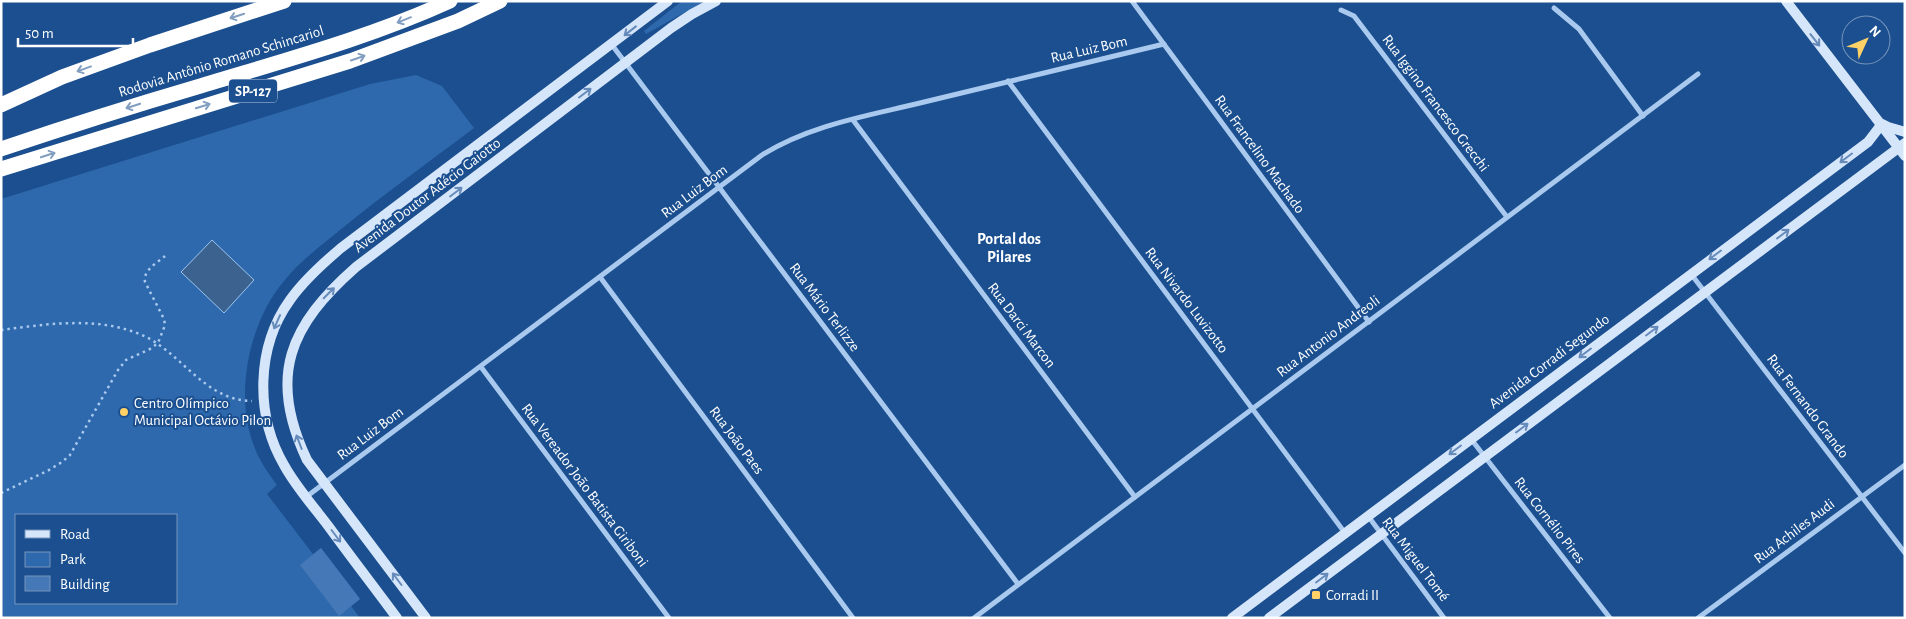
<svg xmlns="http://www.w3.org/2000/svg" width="1906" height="619" font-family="'Alegreya Sans',sans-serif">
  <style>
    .green { fill: #2e69ad; fill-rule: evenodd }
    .water { fill: #3c6290; stroke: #9cc4f0 }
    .building { fill: #4478b7 }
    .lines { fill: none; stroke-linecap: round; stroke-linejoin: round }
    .path { stroke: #a9c9ee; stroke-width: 2.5; stroke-dasharray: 2.5 4; stroke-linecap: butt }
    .street { stroke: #a9c9ee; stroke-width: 5 }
    .secondary { stroke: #d6e6fa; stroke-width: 10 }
    .highway { stroke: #fff; stroke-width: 15 }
    .oneway { stroke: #829ec1 }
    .oneway2 { stroke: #668bba }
    .poi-dot { fill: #ffd166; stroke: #1b4f8f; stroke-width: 2 }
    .labels { text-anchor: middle; stroke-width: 4; stroke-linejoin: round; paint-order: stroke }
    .shield { fill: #1b4f8f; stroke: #bbcadd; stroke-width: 1 }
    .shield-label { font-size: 14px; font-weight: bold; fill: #fff }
    .street-label { font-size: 15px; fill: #fff; stroke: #1b4f8f }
    .poi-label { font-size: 15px; fill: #fff; stroke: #1b4f8f; text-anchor: start }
    .neighbourhood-label { font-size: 16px; font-weight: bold; fill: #fff; stroke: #1b4f8f }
  </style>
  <rect width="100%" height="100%" fill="#1b4f8f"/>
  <g class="green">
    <path d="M 682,1 L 705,1 L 646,34 L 644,31 Z"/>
    <path d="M 416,75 L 442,86 L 474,128 C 429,162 383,195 340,230 C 321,246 300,261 284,281 C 249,322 234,395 254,446 C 259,460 268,473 277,485 L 267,494 L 313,554 L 321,548 L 360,599 L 351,606 L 360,618 L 1,618 L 1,199 L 370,84 ZM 16,515 L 176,515 L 176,603 L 16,603 Z"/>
  </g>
  <path class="water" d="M 212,240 L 254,280 L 224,313 L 181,272 Z"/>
  <path class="building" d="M 321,548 L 360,599 L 339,616 L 300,565 Z"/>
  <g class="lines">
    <g class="path">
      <path d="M 1,330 C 47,324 98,316 142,335 C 181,352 205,401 252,401"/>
      <path d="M 1,493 L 49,470 L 62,462 L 70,455 L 118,370 L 126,360 L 150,349 L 158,343 L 165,325 L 164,319 L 145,282 C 143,270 157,263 165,256"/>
    </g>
    <g class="street">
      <path d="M 1132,1 L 1369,322"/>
      <path d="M 1554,8 L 1579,29 L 1643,116"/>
      <path d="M 1341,10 L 1354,16 L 1507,217"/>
      <path d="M 612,45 L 1018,584"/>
      <path d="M 1008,81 L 1345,533"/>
      <path d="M 853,120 L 1135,497"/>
      <path d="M 1691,274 L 1905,553"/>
      <path d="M 600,277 L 853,618"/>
      <path d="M 481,367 L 669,618"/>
      <path d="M 1471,439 L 1610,618"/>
      <path d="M 306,497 L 762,155 C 810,125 867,116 920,103 C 1001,83 1083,64 1164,44"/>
      <path d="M 1368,516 L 1444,618"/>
      <path d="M 974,618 L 1698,74"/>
      <path d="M 1698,618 L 1905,465"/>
    </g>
    <g class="secondary">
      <path d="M 1786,1 L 1905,156"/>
      <path d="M 1882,124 L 1888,127 L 1905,132"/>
      <path d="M 397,618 C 374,587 351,557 329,527 C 314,507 296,487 284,465 C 255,415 256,347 290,300 C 304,280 322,264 341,248 L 668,1"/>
      <path d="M 426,618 L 307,460 C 267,376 290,325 356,267 L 671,28 L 692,14 L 716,1"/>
      <path d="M 1232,618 L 1868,142 L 1881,125"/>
      <path d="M 1269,618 L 1905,143"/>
    </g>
    <g class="highway">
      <path d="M 1,105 L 62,77 L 150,45 L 284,1"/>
      <path d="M 1,149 C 66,127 132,106 197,87 C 282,61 369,38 450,1"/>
      <path d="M 1,169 L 350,61 L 458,21 L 500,1"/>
    </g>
  </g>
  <defs><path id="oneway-shaft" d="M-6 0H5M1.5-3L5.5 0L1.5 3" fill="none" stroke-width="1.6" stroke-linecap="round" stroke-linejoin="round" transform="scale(1.25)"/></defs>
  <g class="oneway">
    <use href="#oneway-shaft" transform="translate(237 16) rotate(162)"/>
    <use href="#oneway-shaft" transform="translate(404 20) rotate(158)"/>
    <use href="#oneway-shaft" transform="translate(358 58) rotate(-19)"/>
    <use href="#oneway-shaft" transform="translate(84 69) rotate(160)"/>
    <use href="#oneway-shaft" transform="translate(133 106) rotate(162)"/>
    <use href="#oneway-shaft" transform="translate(203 106) rotate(-17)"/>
    <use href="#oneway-shaft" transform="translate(48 155) rotate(-18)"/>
  </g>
  <g class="oneway2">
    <use href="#oneway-shaft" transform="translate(630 31) rotate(142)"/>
    <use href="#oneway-shaft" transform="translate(1815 40) rotate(52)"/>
    <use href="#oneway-shaft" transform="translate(585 93) rotate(-37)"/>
    <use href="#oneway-shaft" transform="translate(1846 158) rotate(143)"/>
    <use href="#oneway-shaft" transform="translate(456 192) rotate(-37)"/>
    <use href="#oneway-shaft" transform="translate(1783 234) rotate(-37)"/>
    <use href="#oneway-shaft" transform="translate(1715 255) rotate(143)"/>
    <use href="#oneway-shaft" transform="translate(329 293) rotate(-45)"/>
    <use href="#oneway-shaft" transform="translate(277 322) rotate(114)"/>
    <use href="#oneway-shaft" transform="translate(1652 331) rotate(-37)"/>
    <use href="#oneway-shaft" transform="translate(1585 353) rotate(143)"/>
    <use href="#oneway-shaft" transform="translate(1522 428) rotate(-37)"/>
    <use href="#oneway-shaft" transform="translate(299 442) rotate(-111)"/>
    <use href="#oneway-shaft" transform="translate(1455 450) rotate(143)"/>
    <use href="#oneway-shaft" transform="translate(336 536) rotate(53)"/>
    <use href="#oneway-shaft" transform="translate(1322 578) rotate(-37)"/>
    <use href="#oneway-shaft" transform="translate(397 579) rotate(-127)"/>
  </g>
  <g class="poi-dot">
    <circle cx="124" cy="412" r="5"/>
    <rect x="1311" y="590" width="10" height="10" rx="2.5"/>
  </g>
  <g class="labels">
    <rect class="shield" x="229" y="79.5" width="48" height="23" rx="4"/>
    <g class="shield-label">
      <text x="253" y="96">SP-127</text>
    </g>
    <g class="street-label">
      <text transform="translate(1089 49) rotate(-13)" y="5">Rua Luiz Bom</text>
      <text transform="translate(221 61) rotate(-17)" y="5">Rodovia Antônio Romano Schincariol</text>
      <text transform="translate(1436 103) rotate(53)" y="5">Rua Iggino Francesco Grecchi</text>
      <text transform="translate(1260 154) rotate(54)" y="5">Rua Francelino Machado</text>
      <text transform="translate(694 191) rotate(-37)" y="5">Rua Luiz Bom</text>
      <text transform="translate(427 195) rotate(-37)" y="5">Avenida Doutor Adécio Gaiotto</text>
      <text transform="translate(1187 300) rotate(53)" y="5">Rua Nivardo Luvizotto</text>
      <text transform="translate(825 307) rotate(53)" y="5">Rua Mário Terlizze</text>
      <text transform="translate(1022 325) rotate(53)" y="5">Rua Darci Marcon</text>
      <text transform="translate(1328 336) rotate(-37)" y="5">Rua Antonio Andreoli</text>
      <text transform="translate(1549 361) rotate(-37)" y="5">Avenida Corradi Segundo</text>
      <text transform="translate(1808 406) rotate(53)" y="5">Rua Fernando Grando</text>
      <text transform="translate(370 433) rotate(-37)" y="5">Rua Luiz Bom</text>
      <text transform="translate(737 440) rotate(53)" y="5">Rua João Paes</text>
      <text transform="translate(585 485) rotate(53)" y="5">Rua Vereador João Batista Giriboni</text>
      <text transform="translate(1550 520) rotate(52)" y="5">Rua Cornélio Pires</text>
      <text transform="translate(1794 531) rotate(-37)" y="5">Rua Achiles Audi</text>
      <text transform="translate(1416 559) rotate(53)" y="5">Rua Miguel Tomé</text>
    </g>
    <g class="poi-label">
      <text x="134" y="408">Centro Olímpico<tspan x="134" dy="17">Municipal Octávio Pilon</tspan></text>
      <text x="1326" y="600">Corradi II</text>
    </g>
    <g class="neighbourhood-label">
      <text x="1009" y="244">Portal dos<tspan x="1009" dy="18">Pilares</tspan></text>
    </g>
  </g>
  <rect width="1906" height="619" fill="none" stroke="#ffffff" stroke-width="5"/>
  <rect x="15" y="514" width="162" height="90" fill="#1b4f8f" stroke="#7695bc"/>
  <rect x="25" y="530" width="25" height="8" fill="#d6e6fa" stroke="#7695bc"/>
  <text x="60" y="539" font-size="15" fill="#ffffff">Road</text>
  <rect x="25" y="552" width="25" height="15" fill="#2e69ad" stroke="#7695bc"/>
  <text x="60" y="564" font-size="15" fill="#ffffff">Park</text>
  <rect x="25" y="576" width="25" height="15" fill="#4478b7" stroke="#7695bc"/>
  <text x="60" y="589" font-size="15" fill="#ffffff">Building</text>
  <g transform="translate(1866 40) rotate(46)"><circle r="24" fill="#1b4f8f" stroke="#7695bc"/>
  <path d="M0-4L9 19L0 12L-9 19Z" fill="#ffd166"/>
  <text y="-8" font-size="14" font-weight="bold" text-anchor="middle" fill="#ffffff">N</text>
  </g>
  <path d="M18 38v8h115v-8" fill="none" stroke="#ffffff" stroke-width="2.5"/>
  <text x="25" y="38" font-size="15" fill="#ffffff" stroke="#1b4f8f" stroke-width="4" paint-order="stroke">50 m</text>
</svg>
